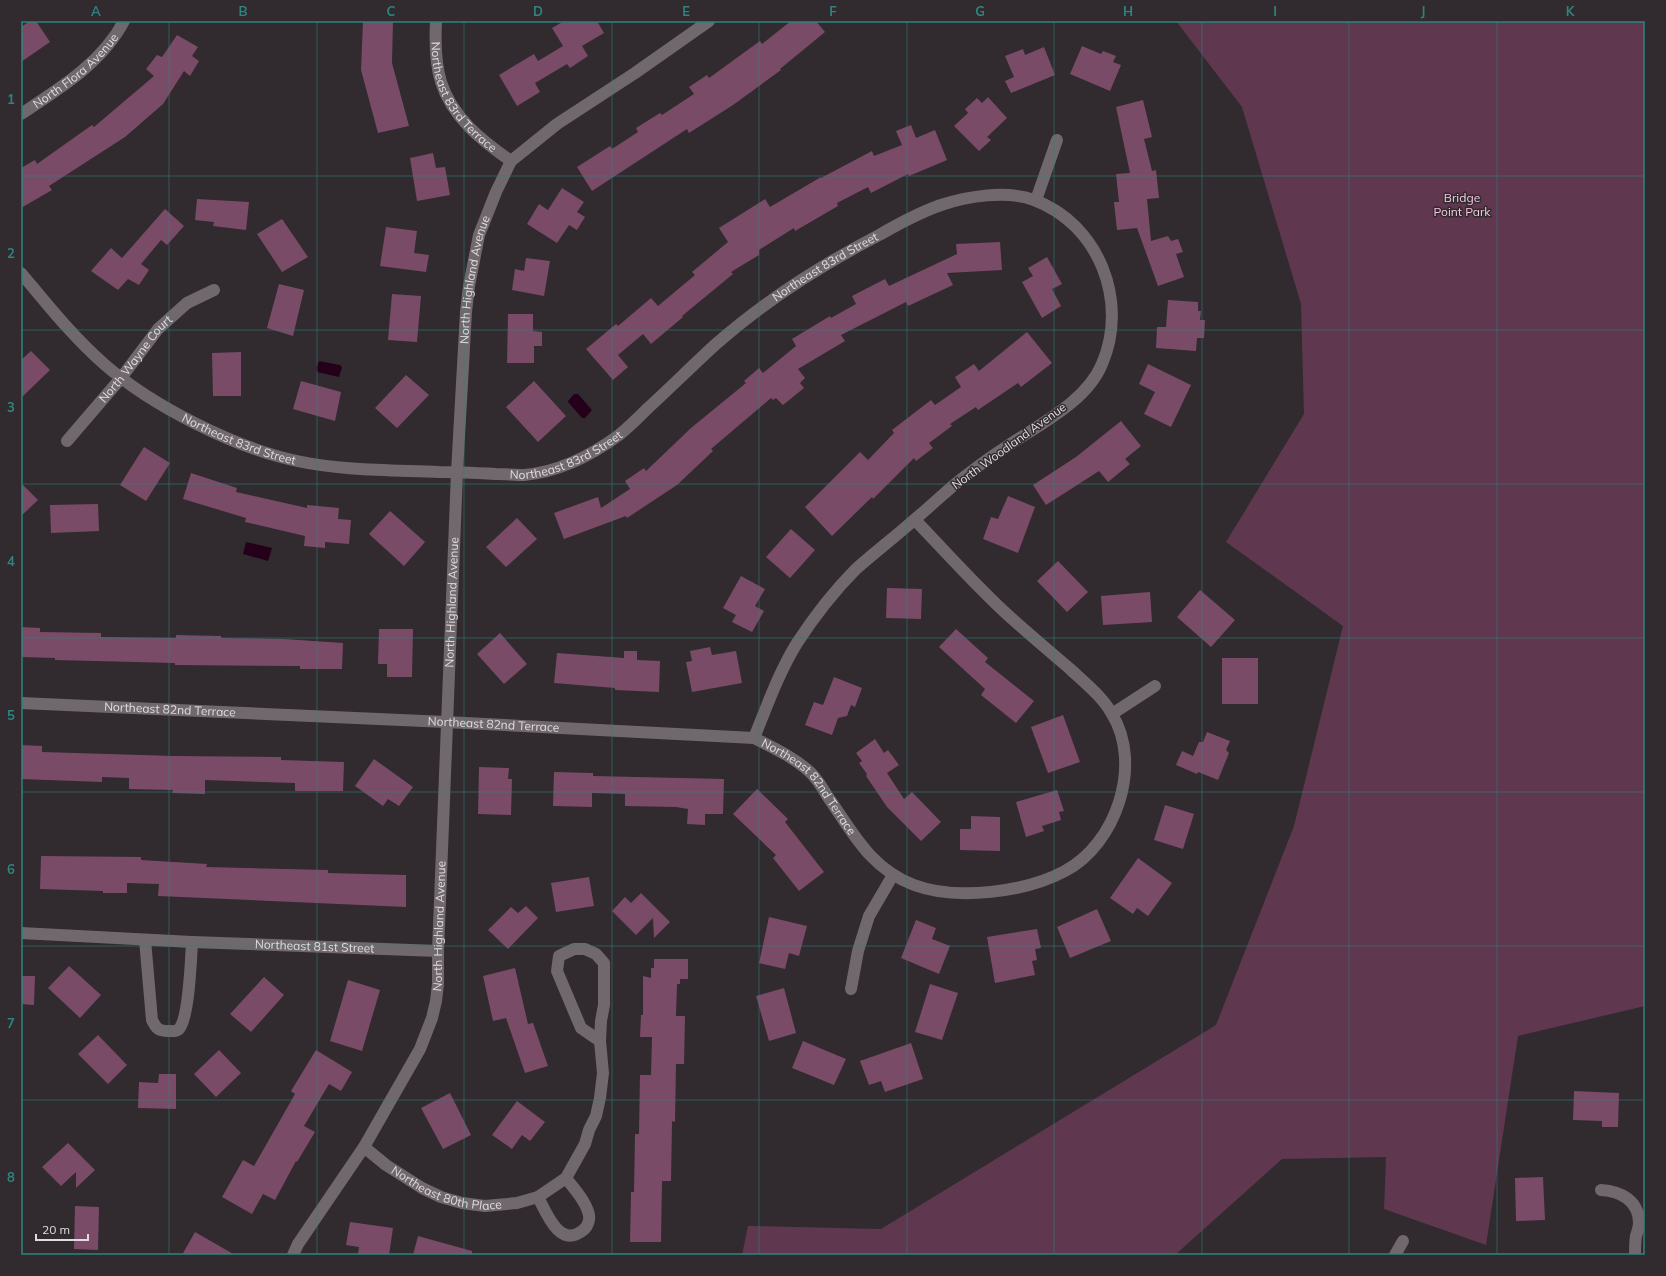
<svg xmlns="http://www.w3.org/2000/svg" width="1666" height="1276" font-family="Mulish,sans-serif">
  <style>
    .green { fill: #5f3850 }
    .water { fill: #25001a }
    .building { fill: #7a4b67 }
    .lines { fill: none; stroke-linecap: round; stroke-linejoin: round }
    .minor { stroke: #70686c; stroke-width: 12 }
    .grid { fill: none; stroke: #2e857f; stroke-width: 1; stroke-opacity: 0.55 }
    .labels { text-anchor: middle; stroke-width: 3; stroke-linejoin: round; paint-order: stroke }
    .street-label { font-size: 12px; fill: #e0dbde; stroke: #312a2e }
    .park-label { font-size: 12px; fill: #f8c9e4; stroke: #312a2e }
    .neatline { fill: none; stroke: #2e857f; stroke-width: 1.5 }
    .grid-label { font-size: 13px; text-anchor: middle; font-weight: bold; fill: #2e857f }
  </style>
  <rect width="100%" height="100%" fill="#312a2e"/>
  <path class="green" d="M 1176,21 L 1645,21 L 1645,1006 L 1518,1036 L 1486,1245 L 1384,1209 L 1386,1157 L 1282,1159 L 1175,1255 L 742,1255 L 748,1226 L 881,1229 L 1216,1025 L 1294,826 L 1343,626 L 1226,542 L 1304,414 L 1301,304 L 1242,107 Z"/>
  <g class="water">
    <path d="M 319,361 L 340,365 L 342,367 L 339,377 L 317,372 L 316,368 Z"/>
    <path d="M 574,394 L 578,394 L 592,410 L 585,418 L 582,418 L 568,402 L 568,401 Z"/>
    <path d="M 246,542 L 272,548 L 268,561 L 243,554 Z"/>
  </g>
  <g class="building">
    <path d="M 30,21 L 36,21 L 50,42 L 21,62 L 21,27 Z"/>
    <path d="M 363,21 L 393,21 L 392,63 L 409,126 L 378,133 L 361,70 Z"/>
    <path d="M 564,21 L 597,21 L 604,33 L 582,46 L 588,56 L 570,68 L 567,64 L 535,83 L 540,92 L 517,106 L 499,75 L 534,54 L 538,61 L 563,46 L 552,28 Z"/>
    <path d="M 791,21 L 816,21 L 825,32 L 780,69 L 781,70 L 733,105 L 689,133 L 687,129 L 592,191 L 577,167 L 610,146 L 612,149 L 638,132 L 636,128 L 660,113 L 662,115 L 694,94 L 689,87 L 707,75 L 709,78 L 760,41 L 762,44 Z"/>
    <path d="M 177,35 L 198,47 L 192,56 L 199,61 L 190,76 L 184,71 L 163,104 L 125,137 L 49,186 L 52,190 L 21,208 L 21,168 L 35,160 L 37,164 L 92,125 L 94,127 L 154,76 L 146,69 L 157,55 L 162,57 Z"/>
    <path d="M 1082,46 L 1101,54 L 1103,51 L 1116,56 L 1113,62 L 1121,65 L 1110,91 L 1070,74 Z"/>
    <path d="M 1044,47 L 1055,75 L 1011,93 L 1005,81 L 1014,77 L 1005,56 L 1023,49 L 1025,55 Z"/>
    <path d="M 988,97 L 1007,118 L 987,137 L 991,140 L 979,151 L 954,126 L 968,113 L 965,109 L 977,98 L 982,103 Z"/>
    <path d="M 1143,100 L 1152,137 L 1144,139 L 1152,171 L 1156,170 L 1159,198 L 1147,199 L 1151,241 L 1168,236 L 1171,241 L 1178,239 L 1183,252 L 1176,254 L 1184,277 L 1158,286 L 1137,228 L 1117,230 L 1114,202 L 1119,202 L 1116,174 L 1130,173 L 1116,107 Z"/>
    <path d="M 911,125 L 916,138 L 935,130 L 947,160 L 909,176 L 908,174 L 871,193 L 868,187 L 837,203 L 838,206 L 795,231 L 794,228 L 759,250 L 759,255 L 731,272 L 733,274 L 682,316 L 683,317 L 651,344 L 643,334 L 618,355 L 628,367 L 613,380 L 586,349 L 616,324 L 618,326 L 651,298 L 658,306 L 695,275 L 692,272 L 728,242 L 719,228 L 765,199 L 770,207 L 821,177 L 821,178 L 872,151 L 874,156 L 902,145 L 896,131 Z"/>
    <path d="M 433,153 L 436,168 L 445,167 L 450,195 L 417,201 L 410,158 Z"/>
    <path d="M 562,188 L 584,202 L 577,212 L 585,217 L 577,230 L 569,225 L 557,243 L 527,224 L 539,204 L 548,210 Z"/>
    <path d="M 197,199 L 249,202 L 246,230 L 213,226 L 214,222 L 195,220 Z"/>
    <path d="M 165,209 L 184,226 L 167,245 L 161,240 L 141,264 L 149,270 L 139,285 L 128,279 L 118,290 L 91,271 L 111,248 L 122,258 Z"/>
    <path d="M 282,219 L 308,257 L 282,272 L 257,234 Z"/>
    <path d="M 386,227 L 417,231 L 414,253 L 429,255 L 426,272 L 380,266 Z"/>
    <path d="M 1000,242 L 1002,270 L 947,273 L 953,285 L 908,306 L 906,302 L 841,335 L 845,341 L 798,369 L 805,378 L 800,383 L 804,388 L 783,405 L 776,398 L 773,400 L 771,398 L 711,449 L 713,451 L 677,485 L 627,518 L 626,516 L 564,539 L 554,513 L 598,497 L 601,508 L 630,489 L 625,481 L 644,468 L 646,471 L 691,428 L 746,383 L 744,381 L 759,368 L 763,373 L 796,346 L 792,339 L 830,316 L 831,318 L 856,304 L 852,296 L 885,279 L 889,286 L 957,254 L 956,244 Z"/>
    <path d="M 1047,257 L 1062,284 L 1052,289 L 1061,306 L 1042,318 L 1022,282 L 1033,276 L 1028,268 Z"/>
    <path d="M 526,258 L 550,261 L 544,296 L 512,290 L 515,269 L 524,271 Z"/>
    <path d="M 279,284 L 304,290 L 293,336 L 267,328 Z"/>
    <path d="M 392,294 L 421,296 L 417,342 L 388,340 Z"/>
    <path d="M 1168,300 L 1198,302 L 1198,311 L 1201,311 L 1200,320 L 1205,320 L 1204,338 L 1197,338 L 1196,351 L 1156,348 L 1157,327 L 1166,327 Z"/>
    <path d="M 508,314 L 533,314 L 533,331 L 542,332 L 542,346 L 534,346 L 534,363 L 507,363 Z"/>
    <path d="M 1027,332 L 1052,363 L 1021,387 L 1018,383 L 978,410 L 976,407 L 950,424 L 952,426 L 929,443 L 933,448 L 916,461 L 914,458 L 873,499 L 872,497 L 832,536 L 805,507 L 860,452 L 868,460 L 894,433 L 892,430 L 931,400 L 935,405 L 961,387 L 955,377 L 974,364 L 979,371 Z"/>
    <path d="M 31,351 L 50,370 L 21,398 L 21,360 Z"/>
    <path d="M 241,352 L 241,396 L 213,396 L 212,353 Z"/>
    <path d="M 1148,364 L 1191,385 L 1171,427 L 1144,414 L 1155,392 L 1139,384 Z"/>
    <path d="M 406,375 L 429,395 L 397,428 L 375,408 Z"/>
    <path d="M 301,381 L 341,392 L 335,421 L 293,409 Z"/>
    <path d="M 534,381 L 566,416 L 538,442 L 506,407 Z"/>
    <path d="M 1121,421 L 1141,446 L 1125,459 L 1130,464 L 1108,482 L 1099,471 L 1046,505 L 1033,485 L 1076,457 Z"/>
    <path d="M 144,447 L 170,463 L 146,501 L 120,485 Z"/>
    <path d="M 191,473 L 237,488 L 236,492 L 307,508 L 307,505 L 339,508 L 338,519 L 351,520 L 349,544 L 325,542 L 325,548 L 304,546 L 305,536 L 245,522 L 246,518 L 183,499 Z"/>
    <path d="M 21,483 L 38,500 L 21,516 Z"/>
    <path d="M 1008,496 L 1035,507 L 1018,553 L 983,539 L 991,517 L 998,519 Z"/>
    <path d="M 98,504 L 99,531 L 51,533 L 50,505 Z"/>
    <path d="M 390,511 L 425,542 L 404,566 L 369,534 Z"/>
    <path d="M 517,518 L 537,539 L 506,567 L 486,547 Z"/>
    <path d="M 791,529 L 815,550 L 790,578 L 766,557 Z"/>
    <path d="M 1058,561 L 1088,592 L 1067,612 L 1037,581 Z"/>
    <path d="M 741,576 L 765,589 L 755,606 L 764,611 L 752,632 L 732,622 L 736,615 L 723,608 Z"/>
    <path d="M 887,588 L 922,589 L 921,619 L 886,618 Z"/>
    <path d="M 1200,590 L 1235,620 L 1211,647 L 1177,617 Z"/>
    <path d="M 1150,592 L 1152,622 L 1103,625 L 1101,596 Z"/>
    <path d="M 21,627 L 40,628 L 40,632 L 101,633 L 101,637 L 176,638 L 176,635 L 221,636 L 221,638 L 284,639 L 343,643 L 342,669 L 300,669 L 300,666 L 175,665 L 175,663 L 55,660 L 55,658 L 21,657 Z"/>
    <path d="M 379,629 L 413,629 L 412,677 L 387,677 L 387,664 L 378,664 Z"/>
    <path d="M 956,629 L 988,658 L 985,662 L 1034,701 L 1016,723 L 981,695 L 985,689 L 939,647 Z"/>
    <path d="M 500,633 L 527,664 L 504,684 L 477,654 Z"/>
    <path d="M 710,647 L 712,655 L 736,651 L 742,683 L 692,692 L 686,662 L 692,661 L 690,651 Z"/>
    <path d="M 624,651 L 637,651 L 637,660 L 660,661 L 659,692 L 615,690 L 615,688 L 554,683 L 557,653 L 624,658 Z"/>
    <rect x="1222" y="658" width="36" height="46"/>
    <path d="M 834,677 L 862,688 L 855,707 L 851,705 L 847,716 L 838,718 L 832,735 L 805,725 L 814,702 L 823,705 Z"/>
    <path d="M 1063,715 L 1080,762 L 1048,773 L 1031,727 Z"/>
    <path d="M 1207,732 L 1230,741 L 1226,750 L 1229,753 L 1218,780 L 1198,772 L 1197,774 L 1176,765 L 1182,751 L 1193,756 L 1199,742 L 1203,742 Z"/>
    <path d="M 875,739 L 884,753 L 888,750 L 899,765 L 887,773 L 904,799 L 912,792 L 941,822 L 921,841 L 887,807 L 866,776 L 867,774 L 859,763 L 862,761 L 856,753 Z"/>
    <path d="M 21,745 L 42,746 L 42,752 L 174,756 L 281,757 L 281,760 L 344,762 L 343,791 L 295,791 L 295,783 L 205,780 L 205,794 L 172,793 L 173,790 L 129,789 L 129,778 L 102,777 L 102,782 L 21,779 Z"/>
    <path d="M 374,759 L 413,787 L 399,806 L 388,799 L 383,806 L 355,786 Z"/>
    <path d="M 479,767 L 509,768 L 508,779 L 512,779 L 511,815 L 478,814 Z"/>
    <path d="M 554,772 L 593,773 L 593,776 L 724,779 L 723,814 L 705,814 L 705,825 L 687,824 L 688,809 L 676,807 L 625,806 L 625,794 L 592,793 L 592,807 L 553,806 Z"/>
    <path d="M 757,789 L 788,819 L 785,822 L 824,872 L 799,891 L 773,858 L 776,855 L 733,814 Z"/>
    <path d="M 1057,790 L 1064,811 L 1059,812 L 1061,820 L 1042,826 L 1044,831 L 1026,837 L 1016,802 Z"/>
    <path d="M 1165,805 L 1194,814 L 1183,849 L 1154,840 Z"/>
    <path d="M 971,816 L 1000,817 L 1000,851 L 960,850 L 960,829 L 971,829 Z"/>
    <path d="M 41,856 L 141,857 L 141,860 L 207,864 L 206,867 L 328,870 L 328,873 L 406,875 L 406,907 L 158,896 L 159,884 L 127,883 L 127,893 L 103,893 L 103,891 L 40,889 Z"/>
    <path d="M 1138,858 L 1172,883 L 1148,916 L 1137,908 L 1133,914 L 1110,898 Z"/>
    <path d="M 589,877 L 594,906 L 556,912 L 551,883 Z"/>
    <path d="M 641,893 L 670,922 L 654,938 L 653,918 L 636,935 L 612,911 L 625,897 L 631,903 Z"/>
    <path d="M 526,906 L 538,918 L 508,949 L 488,930 L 511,907 L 518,913 Z"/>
    <path d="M 1097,909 L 1111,941 L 1070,958 L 1057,927 Z"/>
    <path d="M 769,917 L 807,926 L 799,956 L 789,953 L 785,969 L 759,963 Z"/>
    <path d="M 916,920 L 936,928 L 932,939 L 950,946 L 939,974 L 901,958 Z"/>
    <path d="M 1037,929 L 1041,948 L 1035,949 L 1037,960 L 1032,961 L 1035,975 L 995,983 L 987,937 Z"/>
    <path d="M 654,959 L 688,959 L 688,979 L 680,979 L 680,984 L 677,984 L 676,1016 L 685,1016 L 684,1064 L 676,1064 L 675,1122 L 672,1121 L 671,1181 L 662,1181 L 661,1242 L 630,1242 L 631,1192 L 634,1192 L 635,1134 L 639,1134 L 640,1075 L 651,1075 L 652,1037 L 640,1037 L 641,1015 L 643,1015 L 643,976 L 651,978 L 651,968 L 654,968 Z"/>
    <path d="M 69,966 L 101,995 L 80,1018 L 48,988 Z"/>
    <path d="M 515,968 L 528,1024 L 533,1023 L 548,1066 L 525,1073 L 506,1018 L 493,1021 L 483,976 Z"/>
    <path d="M 21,976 L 35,976 L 34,1005 L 21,1004 Z"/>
    <path d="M 264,977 L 284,995 L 251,1032 L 230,1014 Z"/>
    <path d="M 348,980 L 380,990 L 362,1051 L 330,1041 Z"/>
    <path d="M 930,984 L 958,993 L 942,1040 L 915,1032 Z"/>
    <path d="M 784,988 L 796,1033 L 769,1041 L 756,996 Z"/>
    <path d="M 98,1035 L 127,1065 L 108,1084 L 78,1054 Z"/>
    <path d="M 803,1041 L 846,1059 L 834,1085 L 792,1068 Z"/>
    <path d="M 911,1043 L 923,1079 L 885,1092 L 881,1081 L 869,1085 L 860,1061 Z"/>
    <path d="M 219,1050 L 241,1073 L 216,1097 L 194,1074 Z"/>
    <path d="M 316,1050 L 352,1072 L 341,1091 L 329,1084 L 304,1126 L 315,1132 L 297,1162 L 296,1161 L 275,1200 L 263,1194 L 252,1214 L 222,1197 L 243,1160 L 254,1166 L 295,1094 L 291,1091 Z"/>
    <path d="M 159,1074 L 176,1074 L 176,1109 L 138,1108 L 139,1082 L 158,1083 Z"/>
    <path d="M 1574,1091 L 1619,1093 L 1618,1127 L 1602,1127 L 1602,1121 L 1573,1120 Z"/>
    <path d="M 450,1093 L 471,1135 L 443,1149 L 421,1108 Z"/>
    <path d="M 517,1101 L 545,1122 L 530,1141 L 522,1135 L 512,1149 L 492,1135 Z"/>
    <path d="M 68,1143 L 95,1170 L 76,1188 L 76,1172 L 61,1186 L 42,1167 Z"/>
    <path d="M 1543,1177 L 1545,1220 L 1516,1221 L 1515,1178 Z"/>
    <path d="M 75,1206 L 99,1207 L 98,1250 L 74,1249 Z"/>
    <path d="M 350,1222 L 393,1228 L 389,1255 L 358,1255 L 359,1247 L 346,1245 Z"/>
    <path d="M 195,1232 L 235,1255 L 182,1255 Z"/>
    <path d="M 418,1236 L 472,1251 L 472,1255 L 413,1255 Z"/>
  </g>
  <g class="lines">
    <g class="minor">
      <path id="s1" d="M 436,21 C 435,41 435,63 441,82 C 452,117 482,141 511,161"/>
      <path id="s2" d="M 21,114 C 59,89 102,63 124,21"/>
      <path d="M 1036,200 L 1057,140"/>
      <path id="s3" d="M 21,273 C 47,304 73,337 104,364 C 152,406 235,448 297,461 C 344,471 392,470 439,472 C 458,472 477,473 496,474 C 505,474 515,475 524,475 C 558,472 592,455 619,435 C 629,427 638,418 647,409 C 670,388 693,365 716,344 C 766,300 823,264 881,234 C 900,223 921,212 941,205 C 968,196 1007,190 1034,200 C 1099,224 1129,302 1102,364 C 1086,403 1036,426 1003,449 C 990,457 977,467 964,477 C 947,490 931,506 914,520 C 895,537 875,552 856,569 C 834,591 814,617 797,643 C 779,672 767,706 754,738"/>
      <path id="s4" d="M 67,441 L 121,378 L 158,329 L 187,303 L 214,290"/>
      <path id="s5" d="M 21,703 L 446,722 L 754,738 C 774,748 795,758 811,773 C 818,780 823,789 828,797 C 853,833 871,869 914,885 C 957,901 1026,892 1065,871 C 1116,844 1143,765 1112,714 C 1102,696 1084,682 1069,668 C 1049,651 1029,634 1009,616 C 976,586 946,552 915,520"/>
      <path d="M 1112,714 L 1155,686"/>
      <path id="s6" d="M 21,933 L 192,942 L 438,951"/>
      <path d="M 145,940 L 152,1020 C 156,1028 158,1031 168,1031 C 172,1031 176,1032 179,1029 C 189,1018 191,959 192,942"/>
      <path d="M 851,989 L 858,951 L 869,916 L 893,875"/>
      <path id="s7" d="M 364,1147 L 386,1165 L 422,1188 L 441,1197 L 462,1203 L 485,1206 L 517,1203 L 538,1197 L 566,1178 L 585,1144 L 589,1130 L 596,1116 L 600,1098 L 603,1073 L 600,1041 L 601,1021 L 604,1005 L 604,963 L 596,954 L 585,949 L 574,949 L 559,956 L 557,971 L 581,1028 L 600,1041"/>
      <path d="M 1601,1190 C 1621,1191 1639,1201 1639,1223 C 1639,1228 1637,1232 1636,1236 C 1635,1242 1635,1249 1635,1255"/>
      <path d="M 538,1197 C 546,1212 559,1248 582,1231 C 587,1228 590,1221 589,1215 C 586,1201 574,1189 566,1178"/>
      <path id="s8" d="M 293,1255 L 298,1244 L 364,1147 L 420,1049 L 432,1018 L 436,1001 L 438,984 L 438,951 L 457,472 L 466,312 L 469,286 L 479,235 L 496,192 L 511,161 L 557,124 L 635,73 L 709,21"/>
      <path d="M 1395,1255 L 1403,1241"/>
    </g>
  </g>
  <path class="grid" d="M 169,21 L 169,1255M 317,21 L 317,1255M 464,21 L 464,1255M 612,21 L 612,1255M 759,21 L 759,1255M 907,21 L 907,1255M 1054,21 L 1054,1255M 1202,21 L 1202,1255M 1349,21 L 1349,1255M 1497,21 L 1497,1255M 21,176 L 1645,176M 21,330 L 1645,330M 21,484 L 1645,484M 21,638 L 1645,638M 21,792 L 1645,792M 21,946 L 1645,946M 21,1100 L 1645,1100"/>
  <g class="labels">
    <g class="street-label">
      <text dy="4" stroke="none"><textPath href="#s2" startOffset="70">North Flora Avenue</textPath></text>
      <text dy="4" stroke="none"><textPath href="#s1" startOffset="85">Northeast 83rd Terrace</textPath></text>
      <text dy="4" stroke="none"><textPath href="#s3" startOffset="940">Northeast 83rd Street</textPath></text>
      <text dy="4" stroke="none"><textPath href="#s8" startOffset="1016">North Highland Avenue</textPath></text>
      <text dy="4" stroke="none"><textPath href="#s4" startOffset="107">North Wayne Court</textPath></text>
      <text dy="4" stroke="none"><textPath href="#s3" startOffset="279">Northeast 83rd Street</textPath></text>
      <text transform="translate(1009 446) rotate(-36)" y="4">North Woodland Avenue</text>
      <text dy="4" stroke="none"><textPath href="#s3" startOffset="615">Northeast 83rd Street</textPath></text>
      <text dy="4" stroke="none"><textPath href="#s8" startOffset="692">North Highland Avenue</textPath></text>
      <text dy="4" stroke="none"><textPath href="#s5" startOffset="149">Northeast 82nd Terrace</textPath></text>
      <text dy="4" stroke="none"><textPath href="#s5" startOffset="473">Northeast 82nd Terrace</textPath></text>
      <text dy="4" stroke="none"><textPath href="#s5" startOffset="809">Northeast 82nd Terrace</textPath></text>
      <text dy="4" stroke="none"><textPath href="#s8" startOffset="368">North Highland Avenue</textPath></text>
      <text dy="4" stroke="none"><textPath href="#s6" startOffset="294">Northeast 81st Street</textPath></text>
      <text dy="4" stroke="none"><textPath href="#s7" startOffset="95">Northeast 80th Place</textPath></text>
    </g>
    <g class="park-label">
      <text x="1462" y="202">Bridge<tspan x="1462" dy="14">Point Park</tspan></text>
    </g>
  </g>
  <rect width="1666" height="1276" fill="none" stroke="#312a2e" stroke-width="44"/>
  <path d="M36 1234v6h52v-6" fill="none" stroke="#e0dbde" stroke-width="2"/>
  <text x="42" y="1234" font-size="12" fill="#e0dbde" stroke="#312a2e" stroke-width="3" paint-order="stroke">20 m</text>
  <rect x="22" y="22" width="1622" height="1232" class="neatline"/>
  <g class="grid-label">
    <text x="96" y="16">A</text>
    <text x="243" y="16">B</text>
    <text x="391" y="16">C</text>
    <text x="538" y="16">D</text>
    <text x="686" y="16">E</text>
    <text x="833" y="16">F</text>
    <text x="980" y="16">G</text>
    <text x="1128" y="16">H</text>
    <text x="1275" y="16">I</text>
    <text x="1423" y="16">J</text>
    <text x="1570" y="16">K</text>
    <text x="11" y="104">1</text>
    <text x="11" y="258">2</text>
    <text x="11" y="412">3</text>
    <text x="11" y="566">4</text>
    <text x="11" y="720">5</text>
    <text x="11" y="874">6</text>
    <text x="11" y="1028">7</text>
    <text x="11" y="1182">8</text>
  </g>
</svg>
